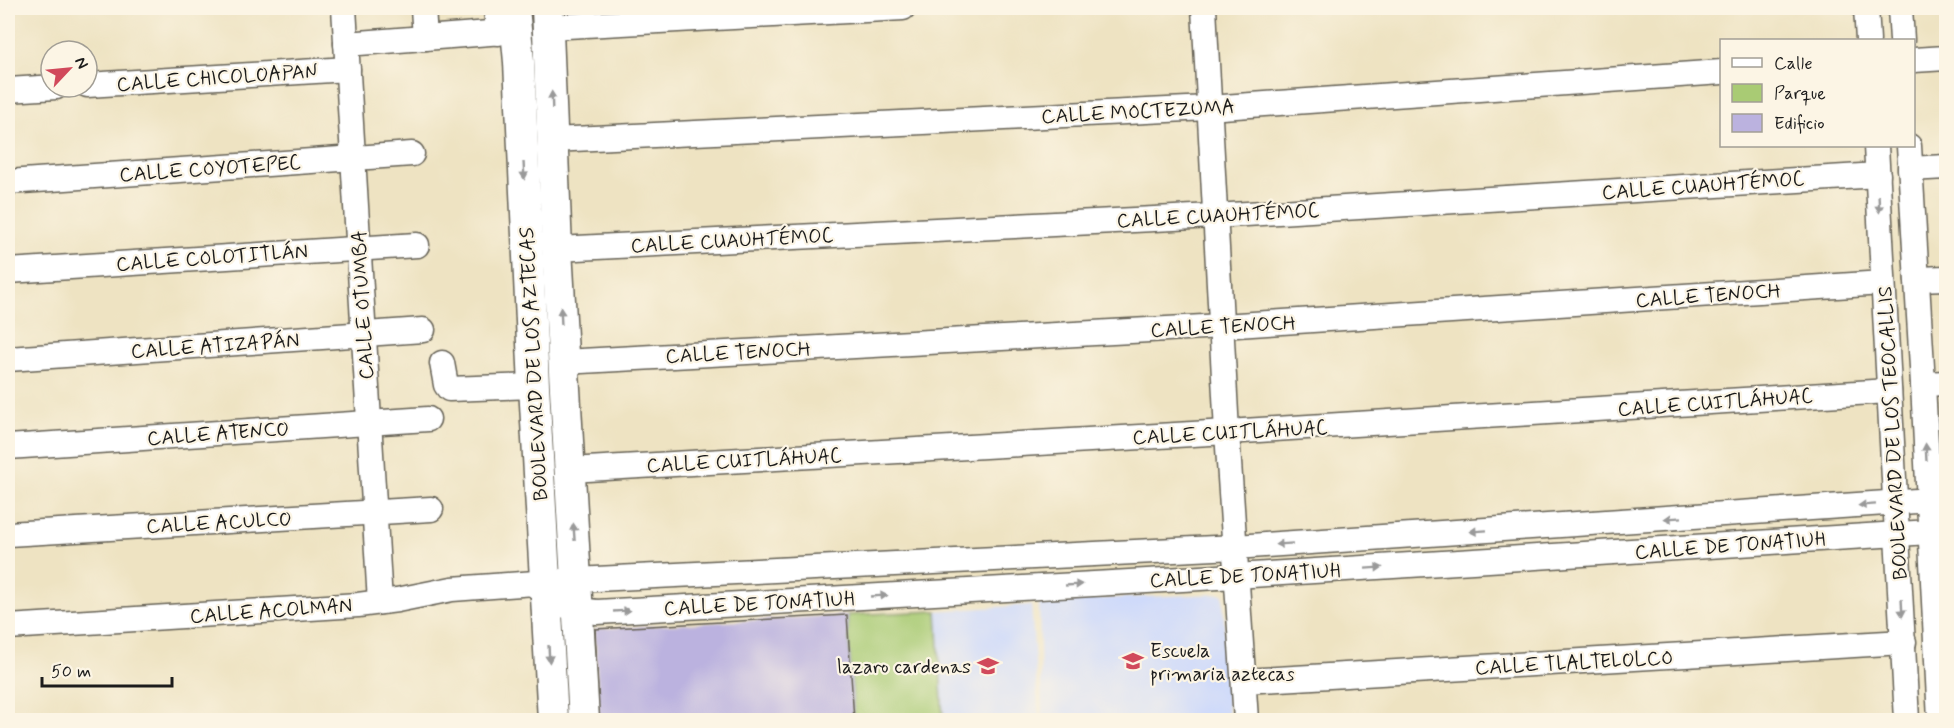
<svg xmlns="http://www.w3.org/2000/svg" width="1954" height="728" font-family="Mynerve,sans-serif">
  <style>
    .built { fill: #cfdafa }
    .green { fill: #a9cb74; stroke: #627448; stroke-width: 1.5 }
    .building { fill: #bbb2df }
    .lines { fill: none; stroke-linecap: round; stroke-linejoin: round }
    .minor-casing { stroke: #666256; stroke-width: 27 }
    .major-casing { stroke: #666256; stroke-width: 33 }
    .minor { stroke: #fff; stroke-width: 24 }
    .major { stroke: #fff; stroke-width: 30 }
    .oneway { fill: #999 }
    .labels { text-anchor: middle; stroke-width: 4.5; stroke-linejoin: round; paint-order: stroke }
    .street-label { font-size: 20px; fill: #1c1c1c; stroke: #fcf5e5 }
    .poi-label { font-size: 20px; fill: #1c1c1c; stroke: #fcf5e5; text-anchor: start }
  </style>
  <rect width="100%" height="100%" fill="#fcf5e5"/>
  <filter id="ink" filterUnits="userSpaceOnUse"><feTurbulence type="fractalNoise" baseFrequency=".0167" numOctaves="2"/><feDisplacementMap in="SourceGraphic" scale="12" xChannelSelector="R" yChannelSelector="G"/><feConvolveMatrix kernelMatrix="1 2 1 2 8 2 1 2 1" color-interpolation-filters="sRGB"/></filter>
  <filter id="wash" filterUnits="userSpaceOnUse"><feTurbulence type="fractalNoise" baseFrequency=".008" numOctaves="4" result="noise"/><feDisplacementMap in="SourceGraphic" scale="24" xChannelSelector="R" yChannelSelector="G"/><feGaussianBlur stdDeviation="1.35" result="paint"/><feColorMatrix in="noise" values="0 0 0 0 0 0 0 0 0 0 0 0 0 0 0 0 0 1.4 0 .05"/><feComposite in="paint" operator="in"/></filter>
  <g filter="url(#wash)">
    <rect width="100%" height="100%" fill="#eee3c2"/>
    <g class="built">
      <path d="M 1223,594 L 1228,720 L 1042,720 L 1039,601 Z"/>
      <path d="M 1031,605 L 1039,720 L 944,720 L 937,611 Z"/>
    </g>
    <path class="green" d="M 937,611 L 943,720 L 854,720 L 847,615 Z"/>
    <g id="blocks">
      <g class="building">
        <path d="M 429,8 L 472,8 L 472,9 L 429,12 Z"/>
        <path d="M 847,615 L 854,720 L 599,720 L 595,629 Z"/>
      </g>
    </g>
  </g>
  <g filter="url(#ink)">
    <use href="#blocks" fill-opacity="0" stroke="#666256" stroke-width="1.5"/>
    <g class="lines">
      <defs>
        <g id="minor">
          <path d="M 344,8 L 380,602"/>
          <path d="M 423,8 L 425,38"/>
          <path d="M 496,8 L 498,33"/>
          <path d="M 1204,8 L 1227,432 L 1246,720"/>
          <path d="M 1866,8 L 1868,40"/>
          <path d="M 1900,8 L 1902,40"/>
          <path d="M 548,27 L 903,8"/>
          <path d="M 346,44 L 516,31"/>
          <path d="M 1914,60 L 1946,58"/>
          <path d="M 87,85 L 348,69"/>
          <path d="M 8,90 L 56,87"/>
          <path d="M 553,140 L 1208,108 L 1722,72"/>
          <path d="M 1876,146 L 1907,720"/>
          <path d="M 1909,146 L 1923,384 L 1940,720"/>
          <path d="M 1910,169 L 1946,167"/>
          <path d="M 8,182 L 412,154"/>
          <path d="M 557,249 L 1214,216 L 1878,175"/>
          <path d="M 8,271 L 417,245"/>
          <path d="M 1917,279 L 1946,278"/>
          <path d="M 8,359 L 423,330"/>
          <path d="M 563,362 L 1222,326 L 1883,283"/>
          <path d="M 442,363 L 446,385 L 449,389 L 534,386"/>
          <path d="M 1923,384 L 1946,383"/>
          <path d="M 8,447 L 428,419"/>
          <path d="M 570,470 L 1227,432 L 1889,391"/>
          <path d="M 8,534 L 431,509"/>
          <path d="M 535,585 C 559,605 565,609 597,612 L 1236,576 L 1946,531"/>
          <path d="M 8,627 L 358,605 L 397,600 L 452,589 L 576,580 L 1235,547 L 1946,499"/>
          <path d="M 1244,681 L 1904,642"/>
        </g>
        <g id="major">
          <path d="M 514,8 L 519,62 L 534,386 L 553,720"/>
          <path d="M 547,8 L 557,249 L 584,720"/>
        </g>
      </defs>
      <use href="#minor" class="minor-casing"/>
      <use href="#major" class="major-casing"/>
      <use href="#minor" class="minor"/>
      <use href="#major" class="major"/>
    </g>
    <defs><path id="oneway-solid" d="M-6-.8H1V-3.2L6.5 0L1 3.2V.8H-6Z" transform="scale(1.5)"/></defs>
    <g class="oneway">
      <use href="#oneway-solid" transform="translate(552 100) rotate(-92)"/>
      <use href="#oneway-solid" transform="translate(524 171) rotate(87)"/>
      <use href="#oneway-solid" transform="translate(1879 204) rotate(87)"/>
      <use href="#oneway-solid" transform="translate(561 316) rotate(-93)"/>
      <use href="#oneway-solid" transform="translate(1926 452) rotate(-93)"/>
      <use href="#oneway-solid" transform="translate(1867 505) rotate(176)"/>
      <use href="#oneway-solid" transform="translate(1673 518) rotate(176)"/>
      <use href="#oneway-solid" transform="translate(1478 531) rotate(176)"/>
      <use href="#oneway-solid" transform="translate(574 532) rotate(-94)"/>
      <use href="#oneway-solid" transform="translate(1284 544) rotate(176)"/>
      <use href="#oneway-solid" transform="translate(1374 568) rotate(-4)"/>
      <use href="#oneway-solid" transform="translate(1074 585) rotate(-3)"/>
      <use href="#oneway-solid" transform="translate(879 596) rotate(-3)"/>
      <use href="#oneway-solid" transform="translate(1902 608) rotate(87)"/>
      <use href="#oneway-solid" transform="translate(622 611) rotate(-3)"/>
      <use href="#oneway-solid" transform="translate(549 654) rotate(87)"/>
    </g>
  </g>
  <defs>
    <symbol id="school-bare" viewBox="-9 -9 18 18"><path d="M0-5L7-2L0 1L-7-2ZM-4 1L0 2.5L4 1V4Q0 6-4 4Z" fill="#d1495b" stroke="#fcf5e5" stroke-width="2.5" paint-order="stroke"/></symbol>
  </defs>
  <g fill-rule="evenodd">
    <use href="#school-bare" x="1118" y="646" width="30" height="30"/>
    <use href="#school-bare" x="973" y="651" width="30" height="30"/>
  </g>
  <g class="labels">
    <g class="street-label">
      <text transform="translate(217 77) rotate(-4)" y="7">CALLE CHICOLOAPAN</text>
      <text transform="translate(1138 111) rotate(-3)" y="7">CALLE MOCTEZUMA</text>
      <text transform="translate(210 168) rotate(-4)" y="7">CALLE COYOTEPEC</text>
      <text transform="translate(1703 185) rotate(-4)" y="7">CALLE CUAUHTÉMOC</text>
      <text transform="translate(1218 215) rotate(-3)" y="7">CALLE CUAUHTÉMOC</text>
      <text transform="translate(732 240) rotate(-3)" y="7">CALLE CUAUHTÉMOC</text>
      <text transform="translate(212 257) rotate(-4)" y="7">CALLE COLOTITLÁN</text>
      <text transform="translate(1708 295) rotate(-4)" y="7">CALLE TENOCH</text>
      <text transform="translate(362 305) rotate(-93)" y="7">CALLE OTUMBA</text>
      <text transform="translate(1223 326) rotate(-3)" y="7">CALLE TENOCH</text>
      <text transform="translate(215 345) rotate(-4)" y="7">CALLE ATIZAPÁN</text>
      <text transform="translate(738 352) rotate(-3)" y="7">CALLE TENOCH</text>
      <text transform="translate(533 364) rotate(-93)" y="7">BOULEVARD DE LOS AZTECAS</text>
      <text transform="translate(1715 402) rotate(-4)" y="7">CALLE CUITLÁHUAC</text>
      <text transform="translate(1230 432) rotate(-3)" y="7">CALLE CUITLÁHUAC</text>
      <text transform="translate(218 433) rotate(-4)" y="7">CALLE ATENCO</text>
      <text transform="translate(1892 433) rotate(-93)" y="7">BOULEVARD DE LOS TEOCALLIS</text>
      <text transform="translate(744 460) rotate(-3)" y="7">CALLE CUITLÁHUAC</text>
      <text transform="translate(219 522) rotate(-3)" y="7">CALLE ACULCO</text>
      <text transform="translate(1730 545) rotate(-4)" y="7">CALLE DE TONATIUH</text>
      <text transform="translate(1245 575) rotate(-3)" y="7">CALLE DE TONATIUH</text>
      <text transform="translate(759 603) rotate(-3)" y="7">CALLE DE TONATIUH</text>
      <text transform="translate(271 610) rotate(-4)" y="7">CALLE ACOLMAN</text>
      <text transform="translate(1574 662) rotate(-3)" y="7">CALLE TLALTELOLCO</text>
    </g>
    <g class="poi-label">
      <text x="1150" y="657">Escuela<tspan x="1150" dy="23">primaria aztecas</tspan></text>
      <text x="971" y="673" text-anchor="end">lazaro cardenas</text>
    </g>
  </g>
  <rect width="1954" height="728" fill="none" stroke="#fcf5e5" stroke-width="30"/>
  <rect x="1720" y="39" width="195" height="108" fill="#fcf5e5" stroke="#a29e95" stroke-width="1.5"/>
  <rect x="1732" y="58" width="30" height="9" fill="#ffffff" stroke="#a29e95" stroke-width="1.5"/>
  <text x="1774" y="69" font-size="18" fill="#1c1c1c">Calle</text>
  <rect x="1732" y="84" width="30" height="18" fill="#a9cb74" stroke="#a29e95" stroke-width="1.5"/>
  <text x="1774" y="99" font-size="18" fill="#1c1c1c">Parque</text>
  <rect x="1732" y="114" width="30" height="18" fill="#bbb2df" stroke="#a29e95" stroke-width="1.5"/>
  <text x="1774" y="129" font-size="18" fill="#1c1c1c">Edificio</text>
  <g transform="translate(69 69) rotate(64)"><circle r="28" fill="#fcf5e5" stroke="#a29e95" stroke-width="1.5"/>
  <path d="M0-4.5L10 22L0 15L-10 22Z" fill="#d1495b"/>
  <text y="-9" font-size="16" font-weight="bold" text-anchor="middle" fill="#1c1c1c">N</text>
  </g>
  <path d="M42 677v9h130v-9" fill="none" stroke="#1c1c1c" stroke-width="3"/>
  <text x="51" y="677" font-size="18" fill="#1c1c1c" stroke="#fcf5e5" stroke-width="4.5" paint-order="stroke">50 m</text>
</svg>
